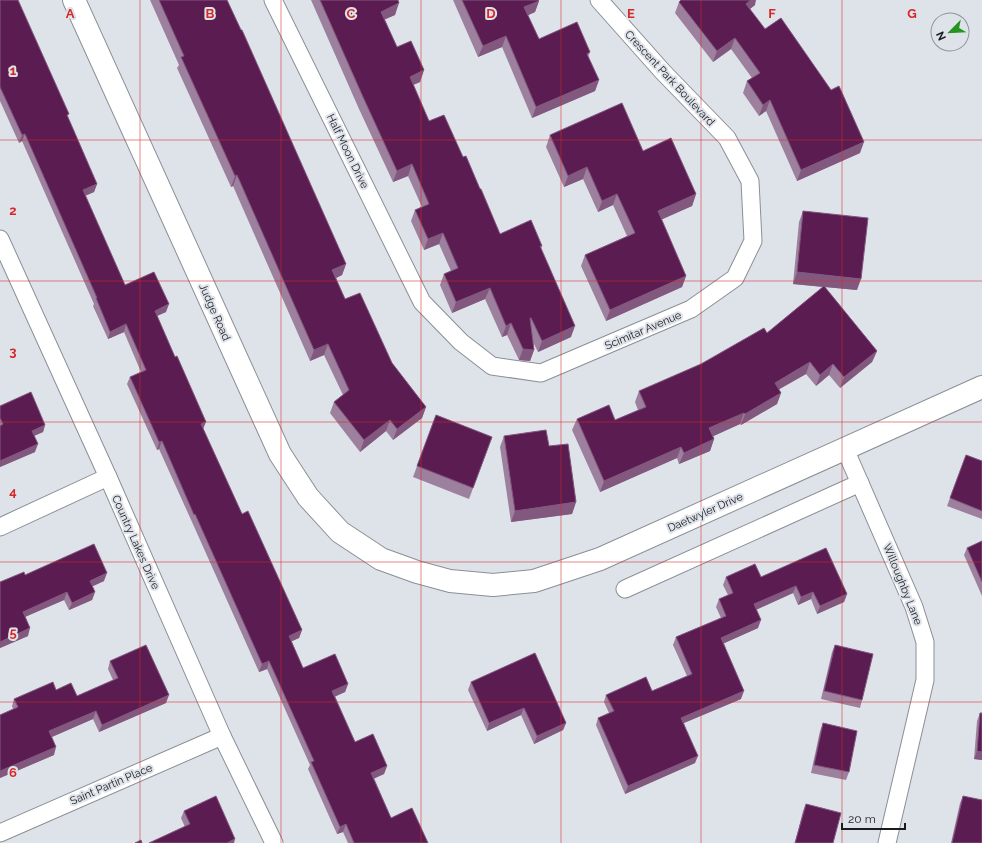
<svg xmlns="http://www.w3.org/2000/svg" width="982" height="843" font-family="Raleway,sans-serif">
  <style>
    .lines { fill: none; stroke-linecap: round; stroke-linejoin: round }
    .street-casing { stroke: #8b8f96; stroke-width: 19 }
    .secondary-casing { stroke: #8b8f96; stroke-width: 24 }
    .street { stroke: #fff; stroke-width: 17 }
    .secondary { stroke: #fff; stroke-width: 22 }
    .wall { fill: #9c809e }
    .shaded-wall { fill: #82587f }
    .building { fill: #5b1c51; stroke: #82587f }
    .grid { fill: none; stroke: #d62828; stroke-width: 1; stroke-opacity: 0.55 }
    .labels { text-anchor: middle; stroke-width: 4; stroke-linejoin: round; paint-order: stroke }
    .street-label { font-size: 11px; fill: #1a1b1e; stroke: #dee3ea }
    .grid-label { font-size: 13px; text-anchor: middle; font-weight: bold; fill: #d62828; stroke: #dee3ea; stroke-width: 4; stroke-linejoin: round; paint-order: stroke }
  </style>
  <rect width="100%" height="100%" fill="#dee3ea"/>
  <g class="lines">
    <defs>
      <g id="street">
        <path d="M 273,0 L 422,302 L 461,342 L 492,366 L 541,373 L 691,309 L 735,278 L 753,241 L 750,181 L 727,138 L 663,72 L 599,0"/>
        <path d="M 0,239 L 108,477 L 222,736 L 274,843"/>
        <path d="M 845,449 L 914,607 L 925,642 L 925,680 L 887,843"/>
        <path d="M 0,527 L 108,477"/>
        <path d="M 625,589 L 860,483"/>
        <path d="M 0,833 L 222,736"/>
      </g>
      <path id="secondary" d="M 74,0 L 280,454 L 308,497 L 340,532 L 381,559 L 417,572 L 450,581 L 493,585 L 534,581 L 600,559 L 982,387"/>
    </defs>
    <use href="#street" class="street-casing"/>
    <use href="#secondary" class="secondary-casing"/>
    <use href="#street" class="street"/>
    <use href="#secondary" class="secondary"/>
  </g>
  <g class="wall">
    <path d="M 0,0 L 68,117 L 97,184 L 94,192 L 85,196 L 125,285 L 166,312 L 157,316 L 203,428 L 242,514 L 302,630 L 299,638 L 291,641 L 303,668 L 348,684 L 345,692 L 335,696 L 355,742 L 387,766 L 384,774 L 374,778 L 391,818 L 428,843 L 348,843 L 343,832 L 337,834 L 308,769 L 310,765 L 267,669 L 259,672 L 192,522 L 159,449 L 157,450 L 127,384 L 130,377 L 141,372 L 124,332 L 108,339 L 93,306 L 94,304 L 22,141 L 19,143 L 0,101 Z"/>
    <path d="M 150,0 L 227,0 L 346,264 L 342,275 L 336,278 L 345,299 L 392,363 L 426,407 L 422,418 L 393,440 L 386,431 L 360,452 L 330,413 L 334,402 L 343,395 L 324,355 L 310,361 L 233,186 L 231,187 L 177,68 L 179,65 Z"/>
    <path d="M 311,0 L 398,0 L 395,15 L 384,19 L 397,47 L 424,70 L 420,82 L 413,85 L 429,121 L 463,157 L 480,189 L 500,234 L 542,246 L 541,249 L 571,337 L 538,352 L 533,342 L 534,350 L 530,361 L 519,360 L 507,335 L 502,337 L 485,299 L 452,313 L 440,285 L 444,274 L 451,271 L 439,244 L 424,250 L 411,221 L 415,210 L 422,207 L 408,176 L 393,182 L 359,109 Z"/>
    <path d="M 453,0 L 538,0 L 539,1 L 535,12 L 528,15 L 539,39 L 590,52 L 588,57 L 599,80 L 595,91 L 532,118 L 502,47 L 478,57 Z"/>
    <path d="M 679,2 L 755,5 L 750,9 L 860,153 L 797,181 L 766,111 L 759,116 L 743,93 L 747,81 L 752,78 L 731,49 L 713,62 L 675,13 Z"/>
    <path d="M 550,135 L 643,151 L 696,194 L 692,206 L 661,219 L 686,276 L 682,287 L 606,321 L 581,266 L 585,255 L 627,236 L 613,205 L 598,212 L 583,179 L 564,187 L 546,147 Z"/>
    <path d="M 803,211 L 857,290 L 825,287 L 877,351 L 872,362 L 840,388 L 829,375 L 816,386 L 806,374 L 779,389 L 781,393 L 777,404 L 741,425 L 740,424 L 713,436 L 714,439 L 710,451 L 679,464 L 677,458 L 600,492 L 572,430 L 577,419 L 615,420 L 638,410 L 635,402 L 639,391 L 701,364 L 767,333 L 823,287 L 793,284 L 799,222 Z"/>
    <path d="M 0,406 L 45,425 L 43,432 L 34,436 L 35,452 L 0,467 Z"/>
    <path d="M 436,415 L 492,437 L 469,499 L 413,477 Z"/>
    <path d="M 504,436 L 549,446 L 576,502 L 572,514 L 511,522 L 500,447 Z"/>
    <path d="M 966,455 L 982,461 L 982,519 L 947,506 Z"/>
    <path d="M 982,541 L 982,596 L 964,555 L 967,548 Z"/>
    <path d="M 25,575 L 104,581 L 92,586 L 95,592 L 92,600 L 69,610 L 64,600 L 25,617 L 28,636 L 0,648 L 0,582 Z"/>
    <path d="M 726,577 L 761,577 L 847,594 L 844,602 L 817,614 L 811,599 L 798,605 L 793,593 L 756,610 L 758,628 L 724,643 L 741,699 L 684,723 L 695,763 L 625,794 L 596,725 L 598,718 L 609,713 L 604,702 L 606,695 L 652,691 L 687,676 L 673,645 L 676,637 L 721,618 L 716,607 L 719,599 L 728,595 L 723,585 Z"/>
    <path d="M 835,645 L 862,700 L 860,708 L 821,699 L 832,652 Z"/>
    <path d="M 110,661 L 166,703 L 99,732 L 93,719 L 52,737 L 54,755 L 0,778 L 0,715 L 13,709 L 12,706 L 14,699 L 56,690 L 77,696 L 113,680 L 108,669 Z"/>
    <path d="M 471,682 L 566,723 L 563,730 L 534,744 L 521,715 L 487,731 L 468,690 Z"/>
    <path d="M 980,713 L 982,713 L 982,760 L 974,759 L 977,721 Z"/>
    <path d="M 823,723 L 849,772 L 846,780 L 811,773 L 820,731 Z"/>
    <path d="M 963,796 L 982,843 L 951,843 L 960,803 Z"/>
    <path d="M 806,804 L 833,843 L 795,843 L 803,811 Z"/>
    <path d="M 184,811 L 234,843 L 185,827 L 181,818 Z"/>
  </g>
  <g class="shaded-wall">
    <path d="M 751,0 L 756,0 L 755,5 L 742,15 L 746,4 Z"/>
    <path d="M 539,1 L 535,12 L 520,19 L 524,7 Z"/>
    <path d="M 399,3 L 395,15 L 377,23 L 381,12 Z"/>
    <path d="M 506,36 L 502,47 L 478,57 L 483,46 Z"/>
    <path d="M 735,38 L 731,49 L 713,62 L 717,51 Z"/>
    <path d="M 424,70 L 420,82 L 406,88 L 410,77 Z"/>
    <path d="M 599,80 L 595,91 L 532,118 L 536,107 Z"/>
    <path d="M 770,100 L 766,111 L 759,116 L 763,105 Z"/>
    <path d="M 25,134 L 22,141 L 19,143 L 22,135 Z"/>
    <path d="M 864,142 L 860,153 L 797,181 L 801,170 Z"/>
    <path d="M 412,164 L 408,176 L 393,182 L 397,171 Z"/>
    <path d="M 587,167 L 583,179 L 564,187 L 568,176 Z"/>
    <path d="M 237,175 L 233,186 L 231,187 L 235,176 Z"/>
    <path d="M 97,184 L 94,192 L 80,198 L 83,190 Z"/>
    <path d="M 617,194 L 613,205 L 598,212 L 602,201 Z"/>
    <path d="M 696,194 L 692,206 L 654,223 L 658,211 Z"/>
    <path d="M 443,233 L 439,244 L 424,250 L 428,239 Z"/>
    <path d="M 346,264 L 342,275 L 328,282 L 332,270 Z"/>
    <path d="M 797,272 L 861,279 L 857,290 L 793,284 Z"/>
    <path d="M 686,276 L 682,287 L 606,321 L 610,310 Z"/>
    <path d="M 490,288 L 485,299 L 452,313 L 456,302 Z"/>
    <path d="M 169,304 L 166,312 L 152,318 L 155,311 Z"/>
    <path d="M 511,323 L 507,335 L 502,337 L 506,326 Z"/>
    <path d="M 126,324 L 124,332 L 108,339 L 110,332 Z"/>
    <path d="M 575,326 L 571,337 L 538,352 L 542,341 Z"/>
    <path d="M 328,344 L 324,355 L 310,361 L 314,350 Z"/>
    <path d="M 523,349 L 534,350 L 530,361 L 519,360 Z"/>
    <path d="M 877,351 L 872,362 L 840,388 L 844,377 Z"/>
    <path d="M 810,362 L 806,374 L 771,394 L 775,383 Z"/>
    <path d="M 833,364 L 829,375 L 816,386 L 820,375 Z"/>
    <path d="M 781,393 L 777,404 L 741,425 L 745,414 Z"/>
    <path d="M 426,407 L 422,418 L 393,440 L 397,429 Z"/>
    <path d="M 744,413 L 740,424 L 705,440 L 709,428 Z"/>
    <path d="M 390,420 L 386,431 L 360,452 L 364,440 Z"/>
    <path d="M 206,422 L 203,429 L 201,424 Z"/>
    <path d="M 45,425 L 43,432 L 29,438 L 32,431 Z"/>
    <path d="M 714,439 L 710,451 L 679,464 L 684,453 Z"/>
    <path d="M 162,441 L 159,449 L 157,450 L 159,442 Z"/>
    <path d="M 38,444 L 35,452 L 0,467 L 0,461 Z"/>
    <path d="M 681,447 L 677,458 L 600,492 L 604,481 Z"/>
    <path d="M 576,502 L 572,514 L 511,522 L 515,511 Z"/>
    <path d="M 107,573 L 104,581 L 87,589 L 90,581 Z"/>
    <path d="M 796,586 L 793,593 L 751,612 L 754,604 Z"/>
    <path d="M 67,592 L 64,600 L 20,619 L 23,612 Z"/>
    <path d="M 95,592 L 92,600 L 69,610 L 72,603 Z"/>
    <path d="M 813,592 L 811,599 L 798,605 L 801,597 Z"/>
    <path d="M 847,594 L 844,602 L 817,614 L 820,606 Z"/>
    <path d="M 761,620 L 758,628 L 718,646 L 721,638 Z"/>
    <path d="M 30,628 L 28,636 L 0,648 L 0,642 Z"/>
    <path d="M 302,630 L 299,638 L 286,644 L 289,636 Z"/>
    <path d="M 269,661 L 267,669 L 259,672 L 262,664 Z"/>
    <path d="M 348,684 L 345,692 L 330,699 L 332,691 Z"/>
    <path d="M 744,691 L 741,699 L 679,725 L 681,718 Z"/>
    <path d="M 169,695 L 166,703 L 99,732 L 102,725 Z"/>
    <path d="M 524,708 L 521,715 L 487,731 L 489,723 Z"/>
    <path d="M 96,711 L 93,719 L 47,739 L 49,731 Z"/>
    <path d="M 566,723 L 563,730 L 534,744 L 537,736 Z"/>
    <path d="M 56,747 L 54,755 L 0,778 L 0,771 Z"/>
    <path d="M 977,751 L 982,752 L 982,760 L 974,759 Z"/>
    <path d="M 698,756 L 695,763 L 625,794 L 628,786 Z"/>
    <path d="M 387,766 L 384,774 L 369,781 L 371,773 Z"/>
    <path d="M 346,824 L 343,832 L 337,834 L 340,827 Z"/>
    <path d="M 235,839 L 234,843 L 227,843 Z"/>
  </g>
  <g class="building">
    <path d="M 0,0 L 18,0 L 69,114 L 67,115 L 97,184 L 83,190 L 125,285 L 154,272 L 169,304 L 155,311 L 175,357 L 177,356 L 206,422 L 201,424 L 242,514 L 248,511 L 302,630 L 289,636 L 303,668 L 335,654 L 348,684 L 332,691 L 355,742 L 373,734 L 387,766 L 371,773 L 391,818 L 412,808 L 428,843 L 354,843 L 346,824 L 340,827 L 311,762 L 314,761 L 269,661 L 262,664 L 195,514 L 194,515 L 162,441 L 159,442 L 130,377 L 146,370 L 126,324 L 110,332 L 96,298 L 97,298 L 25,134 L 22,135 L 0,87 Z"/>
    <path d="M 159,0 L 227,0 L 241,30 L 242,30 L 346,264 L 332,270 L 345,299 L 360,293 L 392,363 L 426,407 L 397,429 L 390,420 L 364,440 L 334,402 L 349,390 L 328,344 L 314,350 L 237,175 L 235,176 L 181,57 L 184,56 Z"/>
    <path d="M 320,0 L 398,0 L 399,3 L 381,12 L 397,47 L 411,41 L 424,70 L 410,77 L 429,121 L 444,115 L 463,157 L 466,156 L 480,189 L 481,189 L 500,234 L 531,220 L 542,246 L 540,246 L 575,326 L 542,341 L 531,318 L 530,318 L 534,350 L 523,349 L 511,323 L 506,326 L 490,288 L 456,302 L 444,274 L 458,268 L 443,233 L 428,239 L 415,210 L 429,204 L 412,164 L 397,171 L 363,97 Z"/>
    <path d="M 462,0 L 538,0 L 539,1 L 524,7 L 539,39 L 577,22 L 590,52 L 587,54 L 599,80 L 536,107 L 506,36 L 483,46 Z"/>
    <path d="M 681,0 L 751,0 L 746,4 L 765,29 L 781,18 L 831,90 L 839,86 L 864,142 L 801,170 L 770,100 L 763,105 L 747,81 L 760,73 L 735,38 L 717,51 L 679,2 Z"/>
    <path d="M 622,103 L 643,151 L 671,138 L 696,194 L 658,211 L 686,276 L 610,310 L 585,255 L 635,233 L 617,194 L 602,201 L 587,167 L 568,176 L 550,135 Z"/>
    <path d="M 803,211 L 868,218 L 861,279 L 797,272 Z"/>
    <path d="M 824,286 L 877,351 L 844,377 L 833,364 L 820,375 L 810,362 L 775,383 L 781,393 L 745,414 L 744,413 L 709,428 L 714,439 L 684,453 L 681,447 L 604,481 L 577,419 L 609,405 L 615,420 L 646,407 L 639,391 L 701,364 L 764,328 L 767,333 Z"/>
    <path d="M 31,392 L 45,425 L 32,431 L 38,444 L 0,461 L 0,426 L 3,424 L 0,418 L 0,406 Z"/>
    <path d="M 436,415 L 492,437 L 473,488 L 417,466 Z"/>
    <path d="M 546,430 L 549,446 L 568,444 L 576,502 L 515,511 L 504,436 Z"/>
    <path d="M 966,455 L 982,461 L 982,511 L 950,498 Z"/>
    <path d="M 982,541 L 982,582 L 967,548 Z"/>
    <path d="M 94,544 L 107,573 L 90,581 L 95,592 L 72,603 L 67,592 L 23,612 L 30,628 L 0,642 L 0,582 L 24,572 L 25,575 Z"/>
    <path d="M 826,548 L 847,594 L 820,606 L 813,592 L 801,597 L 796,586 L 754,604 L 761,620 L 721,638 L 744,691 L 681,718 L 698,756 L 628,786 L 598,718 L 614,711 L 606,695 L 646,677 L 652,691 L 692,674 L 676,637 L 726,616 L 719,599 L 733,593 L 726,577 L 755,564 L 761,577 Z"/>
    <path d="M 146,645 L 169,695 L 102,725 L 96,711 L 49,731 L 56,747 L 0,771 L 1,773 L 0,773 L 0,715 L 18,707 L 14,699 L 53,682 L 56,690 L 71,683 L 77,696 L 118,678 L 110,661 Z"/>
    <path d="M 835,645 L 873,654 L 862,700 L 824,691 Z"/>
    <path d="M 535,653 L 566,723 L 537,736 L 524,708 L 489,723 L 471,682 Z"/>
    <path d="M 980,713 L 982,713 L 982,752 L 977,751 Z"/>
    <path d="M 823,723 L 857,731 L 849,772 L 814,765 Z"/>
    <path d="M 216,796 L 235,839 L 227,843 L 149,843 L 190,824 L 184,811 Z"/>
    <path d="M 963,796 L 982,800 L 982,843 L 952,843 Z"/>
    <path d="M 806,804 L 841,813 L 833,843 L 795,843 Z"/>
    <path d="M 141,840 L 142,843 L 135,843 Z"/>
  </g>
  <path class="grid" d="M 140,0 L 140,843M 281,0 L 281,843M 421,0 L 421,843M 561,0 L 561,843M 701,0 L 701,843M 842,0 L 842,843M 0,140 L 982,140M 0,281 L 982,281M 0,422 L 982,422M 0,562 L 982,562M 0,702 L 982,702"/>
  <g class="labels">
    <g class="street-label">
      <text transform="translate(670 78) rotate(47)" y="4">Crescent Park Boulevard</text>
      <text transform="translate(348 151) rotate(64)" y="4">Half Moon Drive</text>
      <text transform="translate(215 312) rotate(66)" y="4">Judge Road</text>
      <text transform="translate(643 330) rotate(-23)" y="4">Scimitar Avenue</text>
      <text transform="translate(705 512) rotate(-24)" y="4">Daetwyler Drive</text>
      <text transform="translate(136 542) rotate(66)" y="4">Country Lakes Drive</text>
      <text transform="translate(903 584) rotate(68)" y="4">Willoughby Lane</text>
      <text transform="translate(111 784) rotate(-23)" y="4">Saint Partin Place</text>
    </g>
  </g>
  <g class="grid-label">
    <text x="70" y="18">A</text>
    <text x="210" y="18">B</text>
    <text x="351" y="18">C</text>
    <text x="491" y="18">D</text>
    <text x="631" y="18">E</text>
    <text x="772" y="18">F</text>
    <text x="912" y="18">G</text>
    <text x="13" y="75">1</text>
    <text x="13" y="215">2</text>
    <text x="13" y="356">3</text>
    <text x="13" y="496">4</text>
    <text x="13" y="637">5</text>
    <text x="13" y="777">6</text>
  </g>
  <g transform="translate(950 32) rotate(246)"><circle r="19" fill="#dee3ea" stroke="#909398"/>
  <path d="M0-3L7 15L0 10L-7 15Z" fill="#259420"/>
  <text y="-6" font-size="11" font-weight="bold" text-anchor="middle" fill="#1a1b1e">N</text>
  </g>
  <path d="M842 823v6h63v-6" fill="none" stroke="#1a1b1e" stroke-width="2"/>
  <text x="848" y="823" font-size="12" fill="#1a1b1e" stroke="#dee3ea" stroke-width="3" paint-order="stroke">20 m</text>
</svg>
